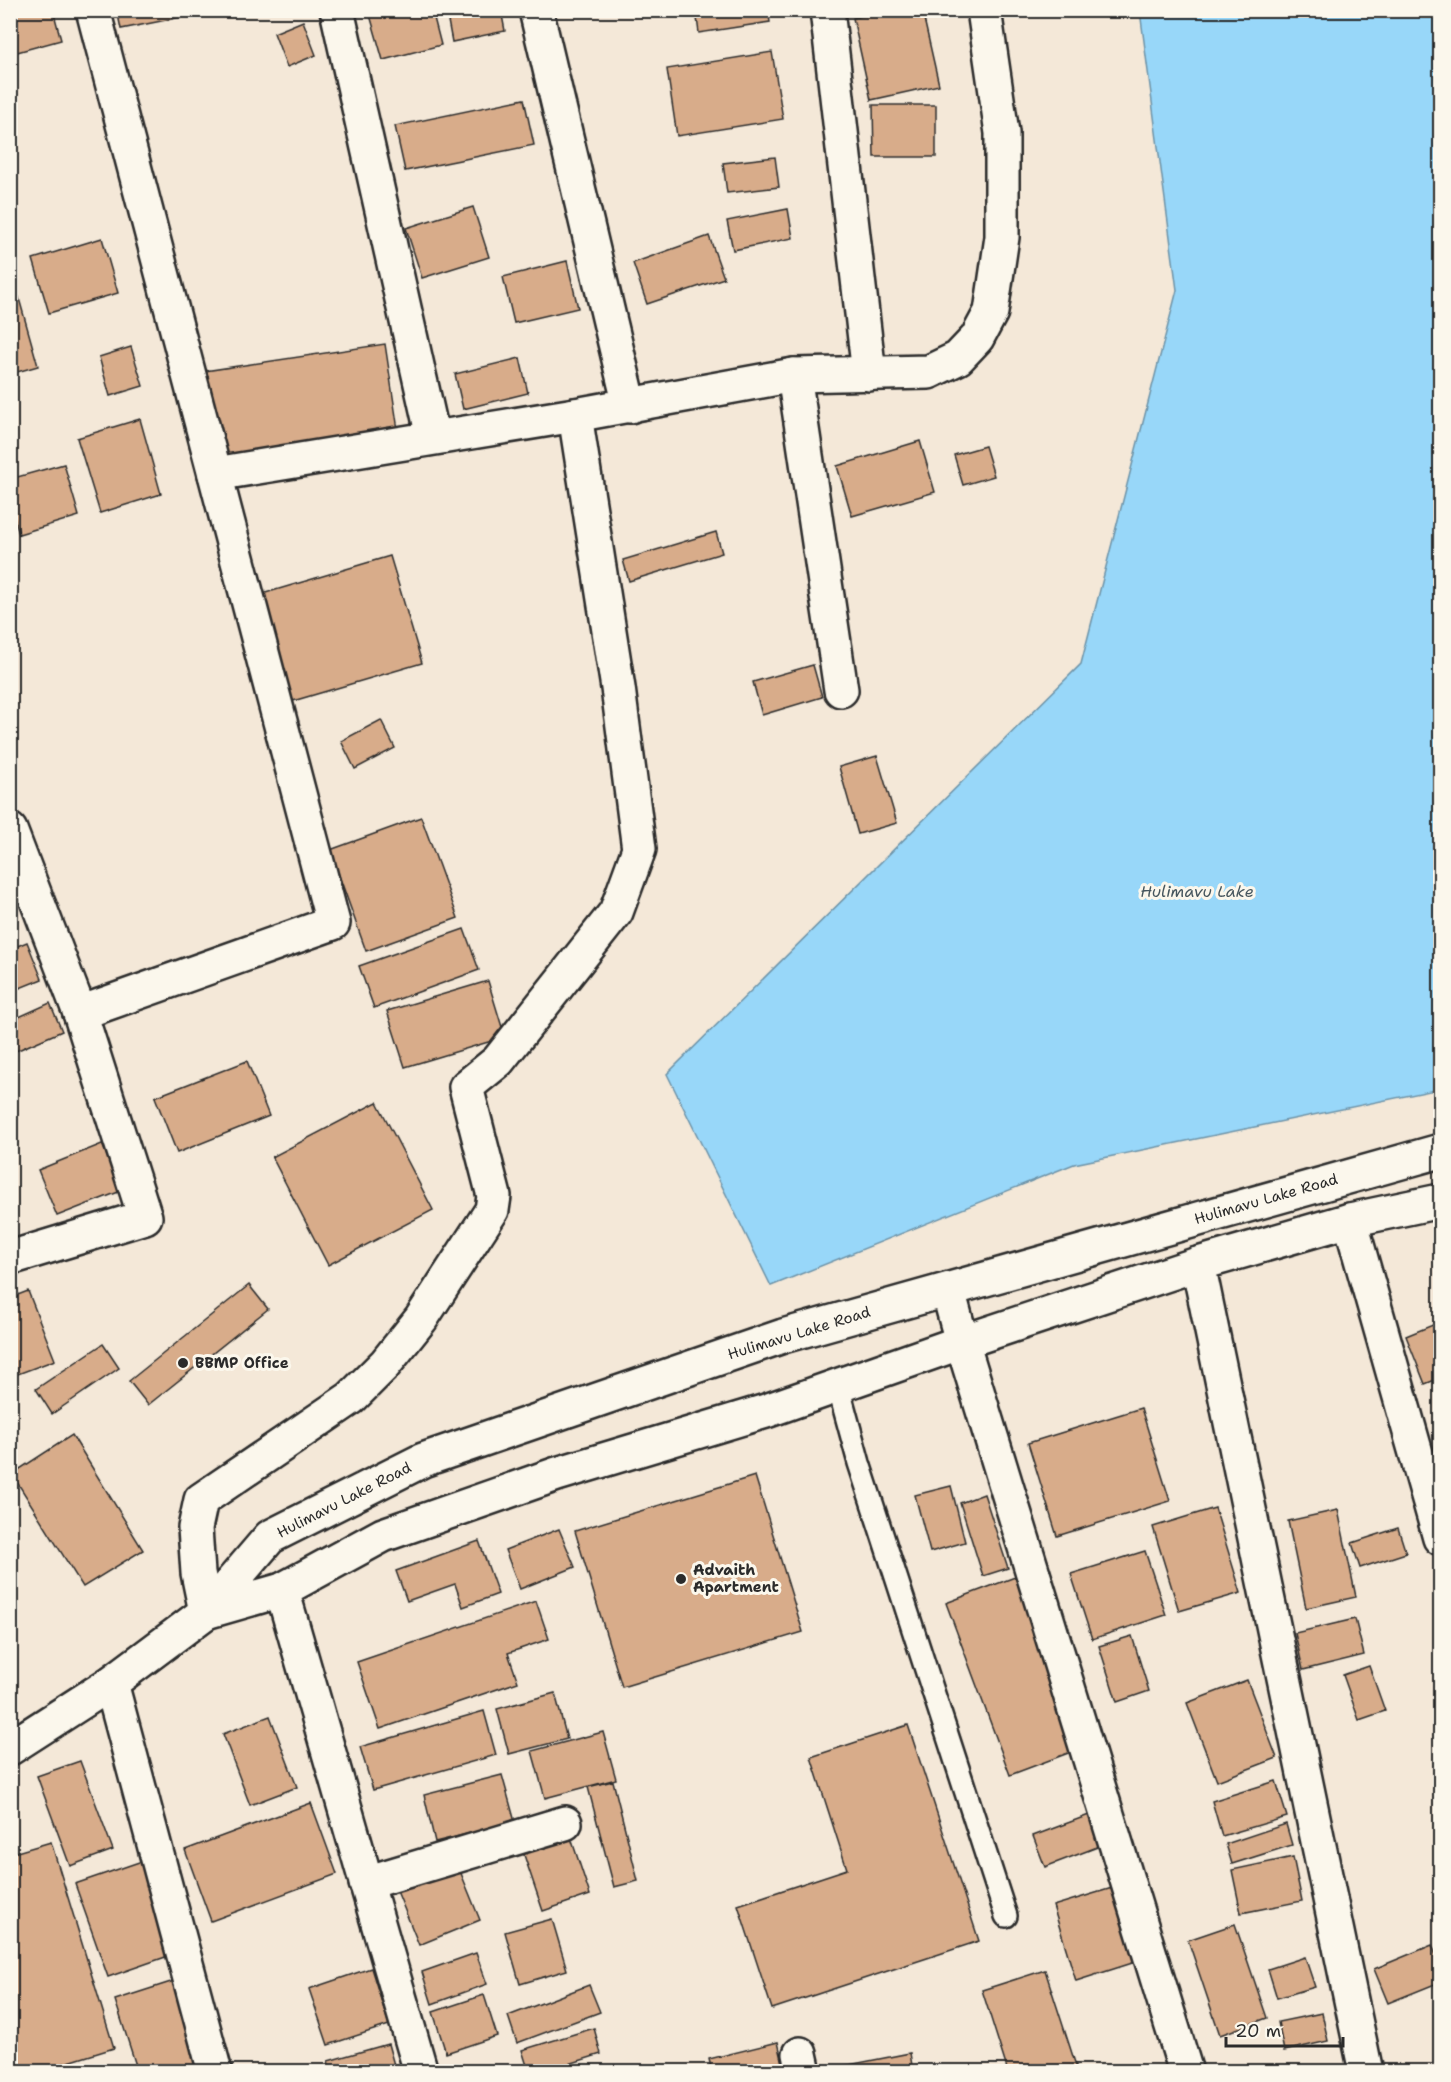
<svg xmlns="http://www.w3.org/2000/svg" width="1451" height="2082" font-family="'Shantell Sans',sans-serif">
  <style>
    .water { fill: #98d7f9; stroke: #6c92a7; stroke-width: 1.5 }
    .building { fill: #d8ac8a; stroke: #2b2b2b; stroke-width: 1.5 }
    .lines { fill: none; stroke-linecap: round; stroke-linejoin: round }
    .service-casing { stroke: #2b2b2b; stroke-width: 26 }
    .minor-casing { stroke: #2b2b2b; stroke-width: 38 }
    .secondary-casing { stroke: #2b2b2b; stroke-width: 38 }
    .service { stroke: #fbf7ec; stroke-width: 21 }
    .minor { stroke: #fbf7ec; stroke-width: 33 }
    .secondary { stroke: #fbf7ec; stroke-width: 33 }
    .poi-dot { fill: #2b2b2b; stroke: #fbf7ec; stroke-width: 2 }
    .labels { text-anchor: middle; stroke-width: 6; stroke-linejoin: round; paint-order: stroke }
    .street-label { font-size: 15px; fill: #2b2b2b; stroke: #fbf7ec }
    .poi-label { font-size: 15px; font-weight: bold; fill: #2b2b2b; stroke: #fbf7ec; text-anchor: start }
    .water-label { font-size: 16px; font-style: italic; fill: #46565e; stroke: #fbf7ec }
  </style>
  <rect width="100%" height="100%" fill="#f4e8d8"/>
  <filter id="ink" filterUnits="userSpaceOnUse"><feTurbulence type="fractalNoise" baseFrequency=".0167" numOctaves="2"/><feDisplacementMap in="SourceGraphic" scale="12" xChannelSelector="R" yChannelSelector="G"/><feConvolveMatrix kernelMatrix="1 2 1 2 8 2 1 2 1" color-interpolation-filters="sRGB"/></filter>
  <g filter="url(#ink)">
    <path class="water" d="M 1140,11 L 1440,11 L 1440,1089 L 1074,1164 L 771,1286 L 667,1074 L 1081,664 L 1177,290 Z"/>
    <g class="building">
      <path d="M 10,10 L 53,10 L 61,40 L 10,54 Z"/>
      <path d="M 117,10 L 186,10 L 187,16 L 121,29 Z"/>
      <path d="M 385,10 L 432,10 L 441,45 L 383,60 L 370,15 Z"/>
      <path d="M 446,10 L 501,10 L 505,31 L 452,42 Z"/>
      <path d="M 696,10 L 768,10 L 770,22 L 699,33 Z"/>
      <path d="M 889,10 L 922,10 L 939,85 L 871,100 L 853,18 Z"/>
      <path d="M 303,21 L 316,55 L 287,67 L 274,33 Z"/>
      <path d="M 772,52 L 783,119 L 677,136 L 667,69 Z"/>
      <path d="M 524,99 L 534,145 L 405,171 L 395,126 Z"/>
      <path d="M 873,105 L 936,105 L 936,157 L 874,157 Z"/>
      <path d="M 775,157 L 779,187 L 727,193 L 723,163 Z"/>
      <path d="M 473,207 L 489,257 L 422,278 L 406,228 Z"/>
      <path d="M 788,209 L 793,238 L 733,250 L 727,221 Z"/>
      <path d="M 709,236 L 724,278 L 647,304 L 633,263 Z"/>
      <path d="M 102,238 L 118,293 L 49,313 L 33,259 Z"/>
      <path d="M 567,261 L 578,308 L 514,323 L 503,277 Z"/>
      <path d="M 13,277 L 38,366 L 10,374 L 10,278 Z"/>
      <path d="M 385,344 L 398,430 L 218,456 L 205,371 Z"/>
      <path d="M 131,347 L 143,386 L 110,396 L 99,357 Z"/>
      <path d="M 520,358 L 528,393 L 463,409 L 455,374 Z"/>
      <path d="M 140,419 L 161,494 L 100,513 L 77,438 Z"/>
      <path d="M 920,441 L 935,492 L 852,516 L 837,466 Z"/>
      <path d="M 985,446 L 994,476 L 963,485 L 954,455 Z"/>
      <path d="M 64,464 L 79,516 L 19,534 L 10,503 L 10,479 Z"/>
      <path d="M 716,532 L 722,553 L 629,581 L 623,560 Z"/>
      <path d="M 390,556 L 422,663 L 293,701 L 262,594 Z"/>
      <path d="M 813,665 L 822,697 L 762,715 L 753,682 Z"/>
      <path d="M 381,720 L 395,748 L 355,769 L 341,741 Z"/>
      <path d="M 877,756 L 897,823 L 858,834 L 839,767 Z"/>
      <path d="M 421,817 L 458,918 L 366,951 L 330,850 Z"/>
      <path d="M 464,929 L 479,970 L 374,1008 L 359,966 Z"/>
      <path d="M 27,942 L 42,979 L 10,992 L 10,949 Z"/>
      <path d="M 488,981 L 505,1037 L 405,1067 L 387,1011 Z"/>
      <path d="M 50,1003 L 62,1031 L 11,1053 L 10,1021 Z"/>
      <path d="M 247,1061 L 269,1116 L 177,1153 L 155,1097 Z"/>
      <path d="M 377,1102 L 433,1210 L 328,1265 L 272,1157 Z"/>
      <path d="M 102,1144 L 121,1191 L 57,1216 L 38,1170 Z"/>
      <path d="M 249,1285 L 268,1309 L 148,1405 L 129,1381 Z"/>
      <path d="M 28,1291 L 55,1360 L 10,1377 L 10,1298 Z"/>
      <path d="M 1440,1322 L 1440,1378 L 1425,1384 L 1406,1336 Z"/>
      <path d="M 103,1344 L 119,1368 L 52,1414 L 36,1389 Z"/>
      <path d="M 1141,1408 L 1170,1501 L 1057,1536 L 1028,1443 Z"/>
      <path d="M 72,1435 L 143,1550 L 83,1587 L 12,1474 Z"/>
      <path d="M 755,1476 L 803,1632 L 622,1687 L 575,1531 Z"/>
      <path d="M 951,1486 L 965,1542 L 930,1552 L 915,1495 Z"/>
      <path d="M 984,1494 L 1008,1568 L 983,1576 L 960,1503 Z"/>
      <path d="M 1215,1508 L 1241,1593 L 1179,1611 L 1153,1527 Z"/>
      <path d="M 1338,1510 L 1356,1597 L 1306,1608 L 1288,1521 Z"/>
      <path d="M 1398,1528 L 1406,1553 L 1360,1568 L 1352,1543 Z"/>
      <path d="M 559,1529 L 575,1567 L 520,1589 L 505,1550 Z"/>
      <path d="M 479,1541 L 498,1594 L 463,1607 L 455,1584 L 407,1601 L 396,1571 Z"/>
      <path d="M 1145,1551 L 1166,1615 L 1092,1639 L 1071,1574 Z"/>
      <path d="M 1015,1577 L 1079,1749 L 1010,1775 L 946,1603 Z"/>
      <path d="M 536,1601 L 549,1639 L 508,1653 L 518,1682 L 380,1729 L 357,1662 Z"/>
      <path d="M 1355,1619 L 1364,1655 L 1303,1670 L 1295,1633 Z"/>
      <path d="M 1132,1636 L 1149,1691 L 1117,1702 L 1099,1646 Z"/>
      <path d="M 1369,1666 L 1385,1711 L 1359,1720 L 1343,1675 Z"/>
      <path d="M 1247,1680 L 1277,1758 L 1217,1781 L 1187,1703 Z"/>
      <path d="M 555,1693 L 567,1739 L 509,1754 L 497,1709 Z"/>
      <path d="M 484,1711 L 496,1755 L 373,1790 L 360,1747 Z"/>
      <path d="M 270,1716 L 297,1787 L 250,1805 L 223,1734 Z"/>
      <path d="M 908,1725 L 979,1941 L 772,2009 L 738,1905 L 847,1869 L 811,1757 Z"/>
      <path d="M 603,1732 L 616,1779 L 545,1798 L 532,1751 Z"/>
      <path d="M 80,1761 L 113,1850 L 70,1866 L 37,1776 Z"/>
      <path d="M 502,1775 L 515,1822 L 435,1842 L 424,1795 Z"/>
      <path d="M 613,1781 L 638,1881 L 614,1887 L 588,1787 Z"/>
      <path d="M 1276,1781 L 1287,1817 L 1222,1836 L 1212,1801 Z"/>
      <path d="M 311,1803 L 337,1874 L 211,1921 L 185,1850 Z"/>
      <path d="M 1089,1815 L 1100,1846 L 1045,1867 L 1033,1836 Z"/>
      <path d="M 1286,1824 L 1292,1845 L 1232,1864 L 1226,1844 Z"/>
      <path d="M 570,1835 L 590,1895 L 543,1911 L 523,1852 Z"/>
      <path d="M 51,1842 L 114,2048 L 36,2072 L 10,2072 L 10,1854 Z"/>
      <path d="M 1293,1857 L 1302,1901 L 1241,1913 L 1232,1870 Z"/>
      <path d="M 145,1860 L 177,1953 L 108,1977 L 75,1884 Z"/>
      <path d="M 458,1866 L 480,1920 L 419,1945 L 397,1891 Z"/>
      <path d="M 1122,1885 L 1145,1959 L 1076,1981 L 1053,1906 Z"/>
      <path d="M 552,1919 L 567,1970 L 520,1984 L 505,1932 Z"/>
      <path d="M 1235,1924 L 1267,2018 L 1220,2035 L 1188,1940 Z"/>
      <path d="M 1432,1945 L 1440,1966 L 1440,1982 L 1388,2003 L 1374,1969 Z"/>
      <path d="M 476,1953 L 487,1984 L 432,2004 L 422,1972 Z"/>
      <path d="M 1305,1957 L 1315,1987 L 1277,1998 L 1268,1969 Z"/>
      <path d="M 371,1968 L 389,2025 L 328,2045 L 309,1989 Z"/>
      <path d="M 1045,1970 L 1078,2072 L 1008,2072 L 982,1990 Z"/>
      <path d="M 177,1980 L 206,2072 L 138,2072 L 115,2000 Z"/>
      <path d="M 589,1985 L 600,2012 L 517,2043 L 508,2016 Z"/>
      <path d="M 484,1995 L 497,2036 L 446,2053 L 433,2012 Z"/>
      <path d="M 1322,2013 L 1328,2041 L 1284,2051 L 1278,2022 Z"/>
      <path d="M 594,2028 L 601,2054 L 543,2072 L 529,2072 L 522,2050 Z"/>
      <path d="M 778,2042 L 785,2072 L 712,2072 L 709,2059 Z"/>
      <path d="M 388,2044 L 396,2072 L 331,2072 L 328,2061 Z"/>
      <path d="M 910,2053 L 913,2072 L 823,2072 L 823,2070 Z"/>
      <path d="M 1271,2066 L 1273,2072 L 1252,2072 Z"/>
      <path d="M 519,2067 L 520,2072 L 497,2072 Z"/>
    </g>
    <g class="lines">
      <defs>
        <path id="service" d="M 838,1386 L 859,1463 L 1006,1916"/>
        <g id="minor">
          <path d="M 337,10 L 433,437"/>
          <path d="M 536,10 L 630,406"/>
          <path d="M 827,10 L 869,374"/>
          <path d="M 794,375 L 841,690"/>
          <path d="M 215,474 L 575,415 L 794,375 L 929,372 L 958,358 L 977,338 L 991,312 L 1002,237 L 1002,133 L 984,10"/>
          <path d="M 10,830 L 80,1013 L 145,1217 L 10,1258"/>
          <path d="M 80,1013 L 333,923 L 93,10"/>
          <path d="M 1350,1220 L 1440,1538"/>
          <path d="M 1198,1264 L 1366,2072"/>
          <path d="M 948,1290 L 962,1342 L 1186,2072"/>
          <path d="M 282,1590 L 421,2072"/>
          <path d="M 206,1612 L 198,1573 L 195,1528 L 201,1500 L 351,1398 L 385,1364 L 421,1319 L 492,1210 L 494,1196 L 466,1087 L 498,1061 L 616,912 L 639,849 L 618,688 L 575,415"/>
          <path d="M 111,1683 L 215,2072"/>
          <path d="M 366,1883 L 565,1823"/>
          <path d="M 800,2054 L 804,2072"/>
        </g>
        <g id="secondary">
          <path d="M 206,1612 L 282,1590 L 383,1535 L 557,1474 L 766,1411 L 962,1342 L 1198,1264 L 1350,1220 L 1440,1201"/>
          <path d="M 10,1748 L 111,1683 L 206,1612 L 270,1537 L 423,1460 L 783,1336 L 1440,1151"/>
        </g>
      </defs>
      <use href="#service" class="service-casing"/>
      <use href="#minor" class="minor-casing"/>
      <use href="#secondary" class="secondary-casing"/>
      <use href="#service" class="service"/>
      <use href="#minor" class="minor"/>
      <use href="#secondary" class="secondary"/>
    </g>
  </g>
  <g class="poi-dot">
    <circle cx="183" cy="1363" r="6"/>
    <circle cx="681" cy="1579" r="6"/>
  </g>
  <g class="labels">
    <g class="street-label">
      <text transform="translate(1266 1199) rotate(-16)" y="5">Hulimavu Lake Road</text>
      <text transform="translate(799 1333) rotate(-17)" y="5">Hulimavu Lake Road</text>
      <text transform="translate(344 1500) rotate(-27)" y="5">Hulimavu Lake Road</text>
    </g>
    <g class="poi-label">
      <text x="195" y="1368">BBMP Office</text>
      <text x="693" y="1575">Advaith<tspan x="693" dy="17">Apartment</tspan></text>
    </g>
    <g class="water-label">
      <text x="1197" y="897">Hulimavu Lake</text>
    </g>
  </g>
  <rect width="1451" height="2082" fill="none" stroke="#fbf7ec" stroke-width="36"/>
  <rect x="18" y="18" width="1415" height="2046" fill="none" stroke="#2b2b2b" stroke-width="2" filter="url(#ink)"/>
  <path d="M1226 2037v9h117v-9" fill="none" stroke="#2b2b2b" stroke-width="3"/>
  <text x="1235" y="2037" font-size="18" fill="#2b2b2b" stroke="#fbf7ec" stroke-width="4.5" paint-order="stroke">20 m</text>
</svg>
